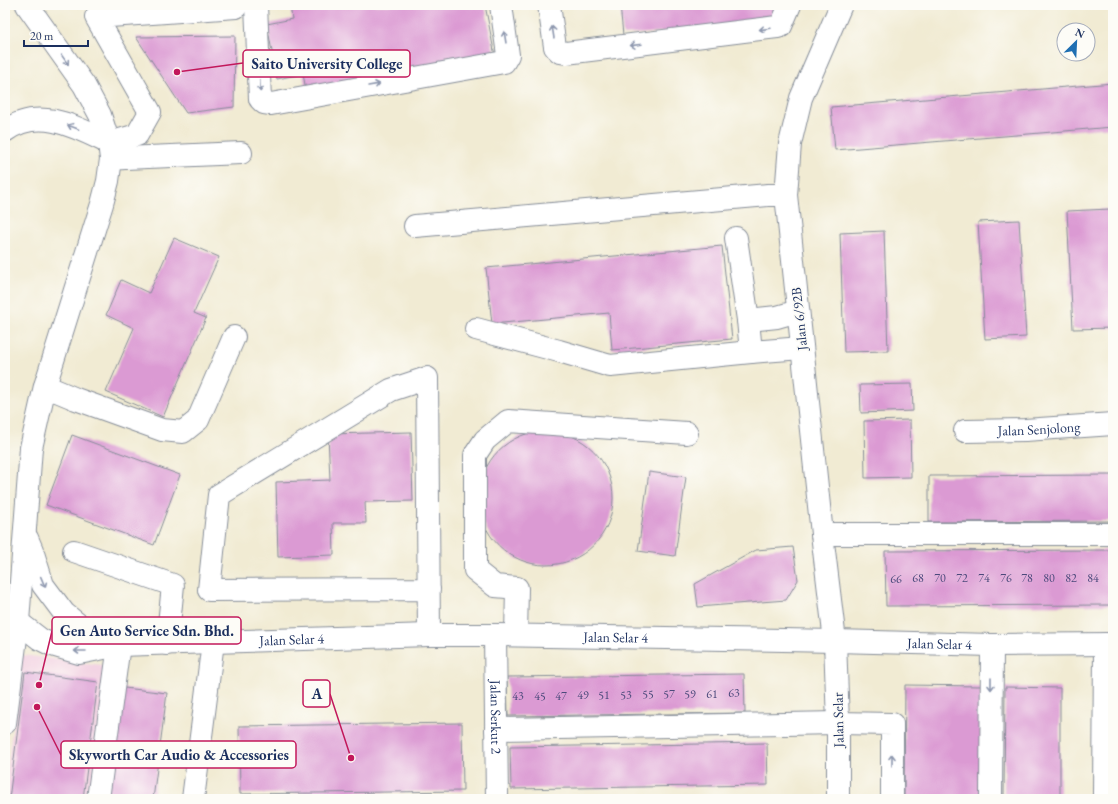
<svg xmlns="http://www.w3.org/2000/svg" width="1118" height="804" font-family="'EB Garamond',serif">
  <style>
    .built { fill: #f2cfe1 }
    .building { fill: #db9ad3 }
    .lines { fill: none; stroke-linecap: round; stroke-linejoin: round }
    .minor-casing { stroke: #868d98; stroke-width: 24 }
    .minor { stroke: #fff; stroke-width: 22 }
    .oneway { stroke: #8d97ae }
    .labels { text-anchor: middle; stroke-width: 3.5; stroke-linejoin: round; paint-order: stroke }
    .number-label { font-size: 12px; fill: #4b4a7b }
    .street-label { font-size: 14px; fill: #1b2f5e; stroke: #fdfcf7 }
    .leader { fill: none; stroke: #c2185b; stroke-width: 1.5 }
    .callout-dot { fill: #c2185b; stroke: #fdfcf7; stroke-width: 1.5 }
    .callout { fill: #fdfcf7; stroke: #c2185b; stroke-width: 1.5 }
    .callout-label { font-size: 15px; text-anchor: middle; font-weight: bold; fill: #1b2f5e }
  </style>
  <rect width="100%" height="100%" fill="#fdfcf7"/>
  <filter id="ink" filterUnits="userSpaceOnUse"><feTurbulence type="fractalNoise" baseFrequency=".025" numOctaves="2"/><feDisplacementMap in="SourceGraphic" scale="8" xChannelSelector="R" yChannelSelector="G"/><feConvolveMatrix kernelMatrix="1 2 1 2 8 2 1 2 1" color-interpolation-filters="sRGB"/></filter>
  <filter id="wash" filterUnits="userSpaceOnUse"><feTurbulence type="fractalNoise" baseFrequency=".012" numOctaves="4" result="noise"/><feDisplacementMap in="SourceGraphic" scale="16" xChannelSelector="R" yChannelSelector="G"/><feGaussianBlur stdDeviation="0.9" result="paint"/><feColorMatrix in="noise" values="0 0 0 0 0 0 0 0 0 0 0 0 0 0 0 0 0 1.4 0 .05"/><feComposite in="paint" operator="in"/></filter>
  <g filter="url(#wash)">
    <rect width="100%" height="100%" fill="#f1ebd3"/>
    <path class="built" d="M 22,655 L 110,666 L 92,799 L 5,799 L 5,785 Z"/>
    <g id="blocks">
      <g class="building">
        <path d="M 290,5 L 485,5 L 495,56 L 306,90 L 303,74 L 277,79 L 267,24 L 292,19 Z"/>
        <path d="M 620,5 L 779,5 L 780,23 L 623,35 Z"/>
        <path d="M 235,36 L 234,107 L 186,113 L 136,37 Z"/>
        <path d="M 1113,83 L 1113,127 L 835,150 L 831,107 Z"/>
        <path d="M 1110,209 L 1113,267 L 1113,328 L 1073,329 L 1067,211 Z"/>
        <path d="M 1019,220 L 1026,337 L 985,339 L 978,222 Z"/>
        <path d="M 884,231 L 888,351 L 844,352 L 840,233 Z"/>
        <path d="M 174,238 L 219,257 L 194,313 L 206,318 L 163,417 L 106,392 L 134,328 L 106,315 L 121,280 L 149,293 Z"/>
        <path d="M 722,246 L 732,339 L 612,350 L 609,313 L 492,324 L 486,268 Z"/>
        <path d="M 912,384 L 913,411 L 861,413 L 860,385 Z"/>
        <path d="M 910,420 L 911,477 L 865,478 L 864,421 Z"/>
        <circle cx="546" cy="498" r="67"/>
        <path d="M 411,432 L 413,501 L 365,502 L 366,523 L 333,523 L 334,555 L 278,557 L 276,482 L 330,480 L 328,434 Z"/>
        <path d="M 72,435 L 180,475 L 154,545 L 46,505 Z"/>
        <path d="M 649,472 L 686,477 L 675,556 L 638,551 Z"/>
        <path d="M 1113,475 L 1113,521 L 929,522 L 929,476 Z"/>
        <path d="M 793,547 L 798,580 L 786,600 L 698,607 L 695,584 L 756,550 Z"/>
        <path d="M 1113,550 L 1113,605 L 886,606 L 885,551 Z"/>
        <path d="M 25,672 L 98,682 L 83,799 L 9,799 Z"/>
        <path d="M 744,674 L 745,713 L 508,716 L 507,677 Z"/>
        <path d="M 905,685 L 981,686 L 981,799 L 904,799 Z"/>
        <path d="M 116,687 L 167,693 L 153,799 L 102,799 Z"/>
        <path d="M 1005,687 L 1060,688 L 1060,799 L 1004,799 Z"/>
        <path d="M 462,723 L 463,791 L 240,794 L 239,726 Z"/>
        <path d="M 767,743 L 768,785 L 511,789 L 510,747 Z"/>
      </g>
    </g>
  </g>
  <g filter="url(#ink)">
    <use href="#blocks" fill-opacity="0" stroke="#868d98" stroke-width="1"/>
    <g class="lines">
      <defs>
        <g id="minor">
          <path d="M 256,5 L 260,99 L 264,103 L 271,104 L 504,62 L 508,55 L 501,5"/>
          <path d="M 549,5 L 555,47 L 560,52 L 566,53 L 777,27 L 781,26 L 790,5"/>
          <path d="M 5,131 C 39,106 76,127 109,143 L 137,135 L 150,112 L 96,17 L 236,7 L 236,5"/>
          <path d="M 111,159 L 125,158 L 241,153"/>
          <path d="M 415,226 L 768,195 L 786,195"/>
          <path d="M 736,238 L 748,320 L 751,352"/>
          <path d="M 748,320 L 777,317 L 798,311"/>
          <path d="M 476,329 L 559,351 L 610,366 L 751,352 L 802,348"/>
          <path d="M 45,386 L 76,399 L 162,430 L 183,432 L 198,420 L 234,337"/>
          <path id="s1" d="M 965,431 L 1025,430 L 1113,424"/>
          <path d="M 822,534 L 1113,534"/>
          <path d="M 27,538 L 32,550 L 43,585 L 64,613 L 89,633 L 119,645"/>
          <path d="M 74,551 L 173,585 L 167,644"/>
          <path d="M 429,589 L 209,590 L 219,495 L 391,390 L 427,378 L 429,635"/>
          <path id="s2" d="M 18,622 L 40,639 L 52,645 L 79,653 L 119,645 L 429,635 L 495,635 L 835,641 L 992,645 L 1113,644"/>
          <path id="s3" d="M 495,635 L 497,799"/>
          <path d="M 516,635 L 517,588 L 495,586 L 475,570 L 475,455 L 485,440 L 508,421 L 687,433"/>
          <path d="M 5,723 L 18,622 L 31,448 L 45,386 L 102,204 L 108,181 L 111,159 L 109,143 L 100,115 L 84,85 L 27,5"/>
          <path d="M 496,729 L 838,723 L 892,724 L 892,799"/>
          <path d="M 98,799 L 119,645"/>
          <path d="M 193,799 L 213,642"/>
          <path d="M 838,799 L 838,723 L 835,641 L 822,534 L 786,195 L 790,144 L 801,98 L 841,5"/>
          <path d="M 991,799 L 992,645"/>
          <path d="M 1104,799 L 1105,644"/>
        </g>
      </defs>
      <use href="#minor" class="minor-casing"/>
      <use href="#minor" class="minor"/>
    </g>
    <defs><path id="oneway-shaft" d="M-6 0H5M1.5-3L5.5 0L1.5 3" fill="none" stroke-width="1.6" stroke-linecap="round" stroke-linejoin="round"/></defs>
    <g class="oneway">
      <use href="#oneway-shaft" transform="translate(765 29) rotate(173)"/>
      <use href="#oneway-shaft" transform="translate(553 32) rotate(-99)"/>
      <use href="#oneway-shaft" transform="translate(505 37) rotate(-99)"/>
      <use href="#oneway-shaft" transform="translate(636 45) rotate(173)"/>
      <use href="#oneway-shaft" transform="translate(65 60) rotate(55)"/>
      <use href="#oneway-shaft" transform="translate(374 85) rotate(-10)"/>
      <use href="#oneway-shaft" transform="translate(260 86) rotate(87)"/>
      <use href="#oneway-shaft" transform="translate(73 127) rotate(-159)"/>
      <use href="#oneway-shaft" transform="translate(43 582) rotate(67)"/>
      <use href="#oneway-shaft" transform="translate(80 651) rotate(180)"/>
      <use href="#oneway-shaft" transform="translate(991 684) rotate(90)"/>
      <use href="#oneway-shaft" transform="translate(892 760) rotate(-90)"/>
    </g>
  </g>
  <g class="labels">
    <g class="number-label">
      <text x="918" y="582">68</text>
      <text x="940" y="582">70</text>
      <text x="962" y="582">72</text>
      <text x="984" y="582">74</text>
      <text x="1006" y="582">76</text>
      <text x="1027" y="582">78</text>
      <text x="1049" y="582">80</text>
      <text x="1071" y="582">82</text>
      <text x="1093" y="582">84</text>
      <text x="896" y="583">66</text>
      <text x="734" y="697">63</text>
      <text x="648" y="698">55</text>
      <text x="669" y="698">57</text>
      <text x="690" y="698">59</text>
      <text x="712" y="698">61</text>
      <text x="583" y="699">49</text>
      <text x="604" y="699">51</text>
      <text x="626" y="699">53</text>
      <text x="518" y="700">43</text>
      <text x="540" y="700">45</text>
      <text x="561" y="700">47</text>
    </g>
    <g class="street-label">
      <text transform="translate(799 319) rotate(-96)" y="5">Jalan 6/92B</text>
      <text dy="5" stroke="none"><textPath href="#s1" startOffset="74">Jalan Senjolong</textPath></text>
      <text dy="5" stroke="none"><textPath href="#s2" startOffset="607">Jalan Selar 4</textPath></text>
      <text dy="5" stroke="none"><textPath href="#s2" startOffset="283">Jalan Selar 4</textPath></text>
      <text dy="5" stroke="none"><textPath href="#s2" startOffset="931">Jalan Selar 4</textPath></text>
      <text dy="5" stroke="none"><textPath href="#s3" startOffset="82">Jalan Serkut 2</textPath></text>
      <text transform="translate(838 720) rotate(-91)" y="5">Jalan Selar</text>
    </g>
  </g>
  <path class="leader" d="M177 72L243 63M39 685L52 631M351 758L330 694M37 707L61 755"/>
  <g class="callout-dot">
    <circle cx="177" cy="72" r="4"/>
    <circle cx="39" cy="685" r="4"/>
    <circle cx="351" cy="758" r="4"/>
    <circle cx="37" cy="707" r="4"/>
  </g>
  <g class="callout">
    <rect x="243" y="50" width="167" height="27" rx="4"/>
    <rect x="52" y="617" width="189" height="27" rx="4"/>
    <rect x="303" y="680" width="27" height="27" rx="4"/>
    <rect x="61" y="741" width="235" height="27" rx="4"/>
  </g>
  <g class="callout-label">
    <text x="327" y="69">Saito University College</text>
    <text x="147" y="636">Gen Auto Service Sdn. Bhd.</text>
    <text x="317" y="699">A</text>
    <text x="179" y="760">Skyworth Car Audio &amp; Accessories</text>
  </g>
  <rect width="1118" height="804" fill="none" stroke="#fdfcf7" stroke-width="20"/>
  <g transform="translate(1076 42) rotate(24)"><circle r="19" fill="#fdfcf7" stroke="#a3aaba"/>
  <path d="M0-3L7 15L0 10L-7 15Z" fill="#1f6fb2"/>
  <text y="-6" font-size="11" font-weight="bold" text-anchor="middle" fill="#1b2f5e">N</text>
  </g>
  <path d="M24 40v6h64v-6" fill="none" stroke="#1b2f5e" stroke-width="2"/>
  <text x="30" y="40" font-size="12" fill="#1b2f5e" stroke="#fdfcf7" stroke-width="3" paint-order="stroke">20 m</text>
</svg>
